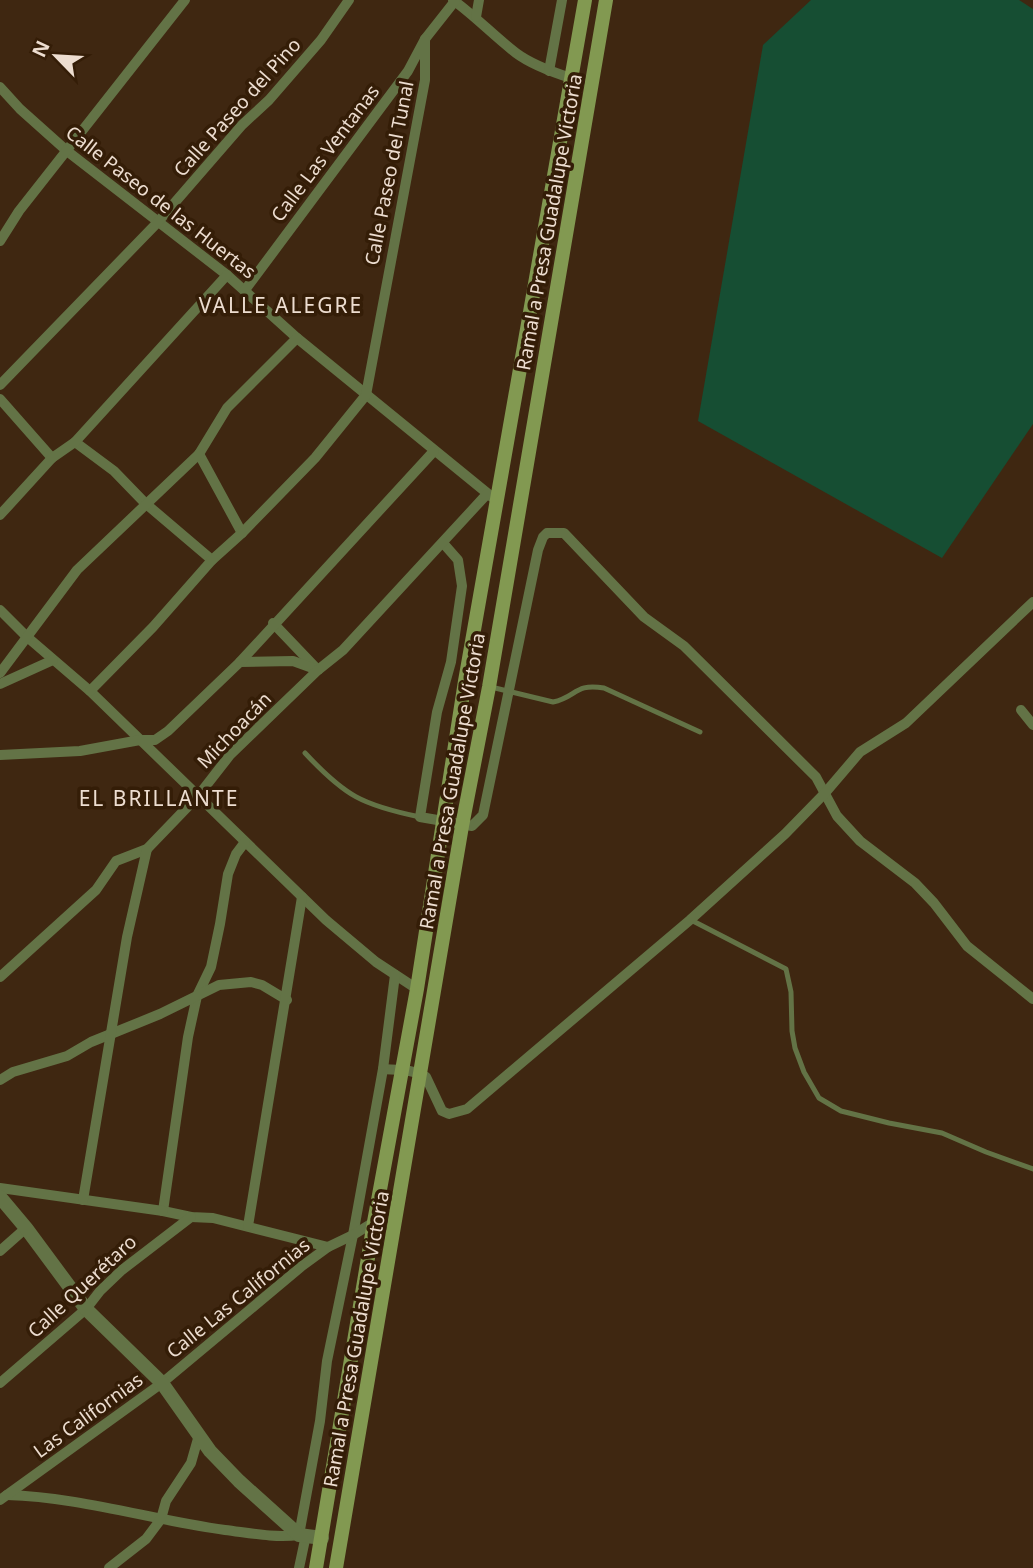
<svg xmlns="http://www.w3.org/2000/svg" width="1033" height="1568" font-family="'Noto Sans',sans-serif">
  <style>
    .green { fill: #164e33 }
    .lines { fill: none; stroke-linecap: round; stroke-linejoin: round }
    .service { stroke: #637346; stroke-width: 5 }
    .minor { stroke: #637346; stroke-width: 10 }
    .tertiary { stroke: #637346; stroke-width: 14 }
    .secondary { stroke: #829951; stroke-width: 14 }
    .labels { text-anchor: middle; stroke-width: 7; stroke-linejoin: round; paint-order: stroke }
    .street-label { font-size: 19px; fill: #edddd0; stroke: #341d07 }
    .neighbourhood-label { font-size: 21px; letter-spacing: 2px; fill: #edddd0; stroke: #341d07 }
  </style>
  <rect width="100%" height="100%" fill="#3f2711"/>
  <path class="green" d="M 811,0 L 1019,0 L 1033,9 L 1033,424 L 942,558 L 698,421 L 763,45 Z"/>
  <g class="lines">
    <g class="service">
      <path d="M 491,687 L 553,702 C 577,697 574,683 604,688 L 700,732"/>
      <path d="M 305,753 C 345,796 362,805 420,817"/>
      <path d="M 691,920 L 786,969 L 791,992 L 792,1031 L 795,1048 L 804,1072 L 819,1098 L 841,1111 L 889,1123 L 942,1133 L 986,1152 L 1033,1169"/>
    </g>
    <g class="minor">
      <path d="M 453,0 C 475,16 494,36 516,53 C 532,65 552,72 571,78"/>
      <path d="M 476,17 L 479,0"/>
      <path d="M 549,71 L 562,0"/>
      <path d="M 0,87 L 20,109 L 67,151 L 227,275 L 297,338 L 492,497"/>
      <path d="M 0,241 L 19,211 L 185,0"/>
      <path d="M 245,290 L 408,71 L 425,39 L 455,1"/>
      <path d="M 0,385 L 157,223 L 242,125 L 269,100 L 321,40 L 349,0"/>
      <path d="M 0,399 L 52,458"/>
      <path d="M 75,442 L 114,471 L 145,503 L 212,560"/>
      <path d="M 199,454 L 242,533"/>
      <path d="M 0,515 L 52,458 L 75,442 L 227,275"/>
      <path d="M 443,543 L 458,560 L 462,586 L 451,662 L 437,712 L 420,817 L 472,826 L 483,815 L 538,550 L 543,537 L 547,533 L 564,533 L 644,617 L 684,646 L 816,777 L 837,816 L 860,841 L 915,883 L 934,903 L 967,946 L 1033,999"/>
      <path d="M 0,610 L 26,636 L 90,691 L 326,920 L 376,962 L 417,989"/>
      <path d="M 273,623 L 316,668"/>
      <path d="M 240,662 L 293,661 L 318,670"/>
      <path d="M 0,673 L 77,570 L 199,454 L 227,408 L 297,338"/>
      <path d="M 0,684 L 53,660"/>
      <path d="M 90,691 L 153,627 L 212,560 L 242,533 L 315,458 L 366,395 L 425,80 L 425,39"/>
      <path d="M 1021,710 L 1033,725"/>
      <path d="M 0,755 L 80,751 L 140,740 L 155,740 L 168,731 L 240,662 L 434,451"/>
      <path d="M 245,842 L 236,854 L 228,874 L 220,924 L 211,967 L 197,996 L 188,1037 L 163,1211 L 191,1217 L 213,1218 L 328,1247"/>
      <path d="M 0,977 L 96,890 L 116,861 L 147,849 L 198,796 L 230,755 L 318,670 L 343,650 L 487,494"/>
      <path d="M 383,1069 C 397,1070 414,1069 426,1077 L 442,1111 L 449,1114 L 467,1109 L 690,920 L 785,834 L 825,793 L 860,752 L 906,723 L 1033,602"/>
      <path d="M 0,1080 L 13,1072 L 67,1056 L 91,1042 L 160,1014 L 219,985 L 251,982 L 262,985 L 287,1000"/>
      <path d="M 0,1188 L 163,1211"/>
      <path d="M 83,1200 L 127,937 L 147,849"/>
      <path d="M 248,1226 L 302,897"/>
      <path d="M 0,1251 L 26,1228"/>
      <path d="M 0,1383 L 86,1309 L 100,1291 L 122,1270 L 191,1217"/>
      <path d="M 7,1495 C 80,1497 152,1520 225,1530 C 250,1533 274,1538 299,1535 L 320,1421 L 327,1361 L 353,1235 L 383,1069 L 395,975"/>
      <path d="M 0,1500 L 162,1383 L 302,1266 L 328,1247 L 353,1235 L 374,1222"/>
      <path d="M 109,1568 L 146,1539 L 161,1519 L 166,1501 L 191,1463 L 199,1435"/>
      <path d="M 299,1568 L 306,1535"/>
    </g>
    <path class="tertiary" d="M 0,1197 L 26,1228 L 86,1309 L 162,1383 L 210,1451 L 239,1481 L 299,1535 L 322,1538"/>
    <g class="secondary">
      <path d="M 316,1568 L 374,1222 L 417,989 L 465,681 L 585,0"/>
      <path d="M 336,1568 L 462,826 L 489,687 L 606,0"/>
    </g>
  </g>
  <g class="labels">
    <g class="street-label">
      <text transform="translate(237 107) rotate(-48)" y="7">Calle Paseo del Pino</text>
      <text transform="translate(325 153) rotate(-53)" y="7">Calle Las Ventanas</text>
      <text transform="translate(389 173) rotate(-79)" y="7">Calle Paseo del Tunal</text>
      <text transform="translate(161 202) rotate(38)" y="7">Calle Paseo de las Huertas</text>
      <text transform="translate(549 222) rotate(-80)" y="7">Ramal a Presa Guadalupe Victoria</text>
      <text transform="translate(234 730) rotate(-46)" y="7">Michoacán</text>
      <text transform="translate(452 781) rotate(-80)" y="7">Ramal a Presa Guadalupe Victoria</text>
      <text transform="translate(82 1286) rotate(-43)" y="7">Calle Querétaro</text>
      <text transform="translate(238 1298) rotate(-39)" y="7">Calle Las Californias</text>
      <text transform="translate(356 1339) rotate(-80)" y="7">Ramal a Presa Guadalupe Victoria</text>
      <text transform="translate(88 1415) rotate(-36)" y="7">Las Californias</text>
    </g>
    <g class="neighbourhood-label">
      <text x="281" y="313">VALLE ALEGRE</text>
      <text x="159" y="806">EL BRILLANTE</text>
    </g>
  </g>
  <g transform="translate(56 56) rotate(295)" stroke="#341d07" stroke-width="5" paint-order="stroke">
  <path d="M0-5L12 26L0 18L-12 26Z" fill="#edddd0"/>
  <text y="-10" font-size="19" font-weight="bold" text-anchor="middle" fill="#edddd0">N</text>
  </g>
</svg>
